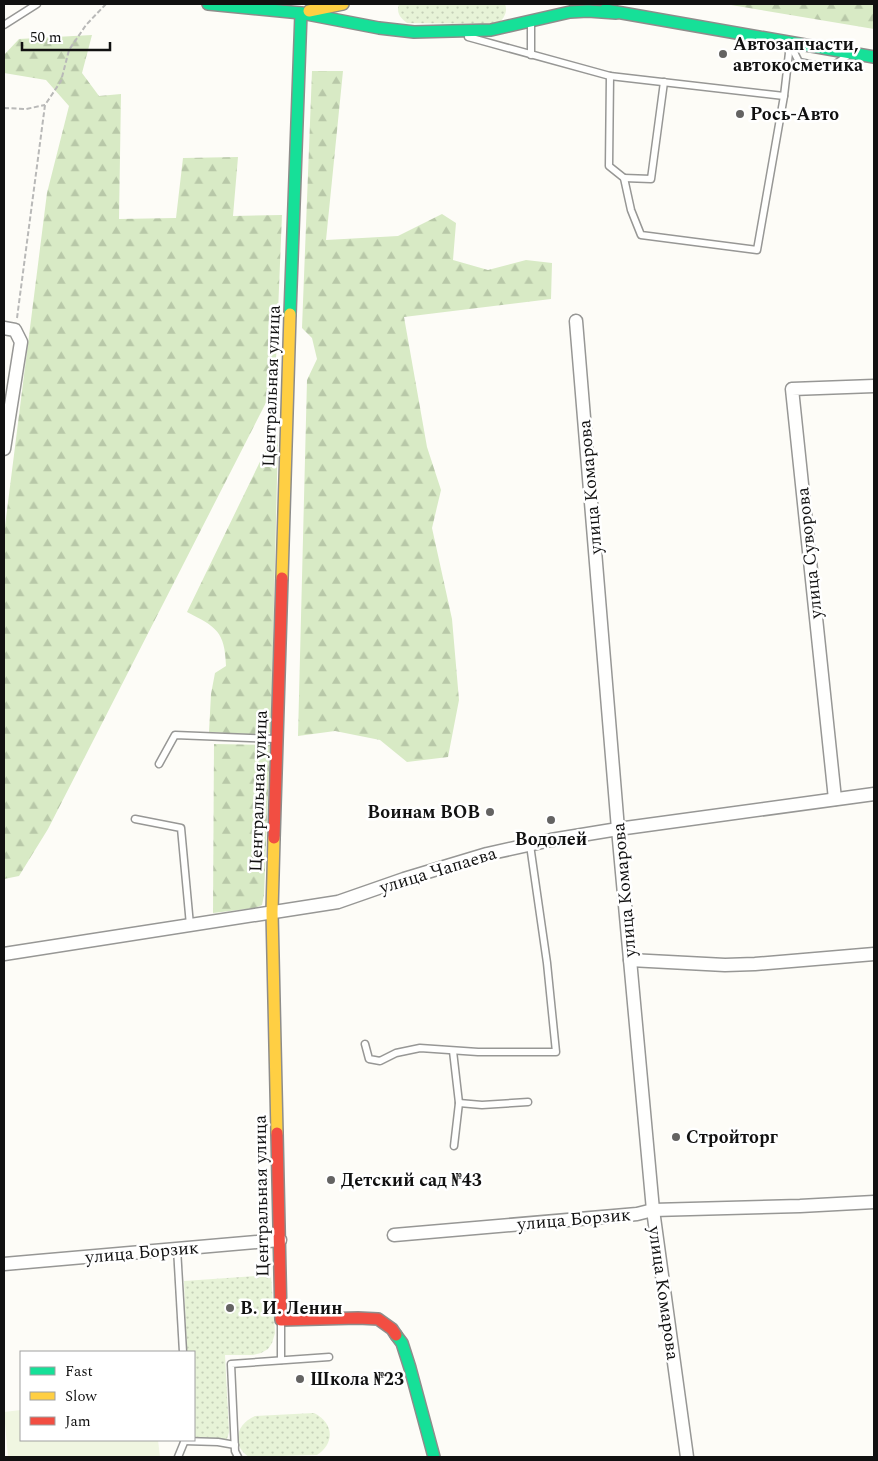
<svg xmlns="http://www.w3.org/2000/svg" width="878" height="1461" font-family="Spectral,serif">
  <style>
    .grass { fill: url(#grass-dots) }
    .forest { fill: url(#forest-firs) }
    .pitch { fill: #f0f6e1 }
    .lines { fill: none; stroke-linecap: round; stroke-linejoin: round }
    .lane-casing { stroke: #979795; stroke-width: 9 }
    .street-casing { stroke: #979795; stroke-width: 15 }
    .fast-casing { stroke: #8e8d8b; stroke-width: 14 }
    .slow-casing { stroke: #8e8d8b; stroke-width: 14 }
    .jam-casing { stroke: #8e8d8b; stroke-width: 14 }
    .path { stroke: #b9b9b8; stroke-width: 2; stroke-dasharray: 5 2.5; stroke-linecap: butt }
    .lane { stroke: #fffffe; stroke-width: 6 }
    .street { stroke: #fffffe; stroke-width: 12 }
    .fast { stroke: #16e098; stroke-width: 11 }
    .slow { stroke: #ffcf43; stroke-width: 11 }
    .jam { stroke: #f24e42; stroke-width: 11 }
    .poi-dot { fill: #646362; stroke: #fff; stroke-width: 2 }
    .labels { text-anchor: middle; stroke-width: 5; stroke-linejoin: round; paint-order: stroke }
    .poi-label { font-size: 18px; font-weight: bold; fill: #111; stroke: #fff; text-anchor: start }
    .street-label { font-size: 18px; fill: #111; stroke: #fff }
  </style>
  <defs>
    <pattern id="grass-dots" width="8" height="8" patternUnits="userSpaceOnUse" patternTransform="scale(1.25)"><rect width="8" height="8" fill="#e7f3d7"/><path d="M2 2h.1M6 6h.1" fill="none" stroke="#c5cfb8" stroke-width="1.8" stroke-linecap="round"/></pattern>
    <pattern id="forest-firs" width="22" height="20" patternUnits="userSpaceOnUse" patternTransform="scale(1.25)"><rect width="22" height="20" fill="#d8eac5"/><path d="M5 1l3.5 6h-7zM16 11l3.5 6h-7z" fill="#b8c8a8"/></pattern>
  </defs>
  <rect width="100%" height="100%" fill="#fdfcf7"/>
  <g class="grass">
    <path d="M 399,4 L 505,4 C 508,12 504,18 498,24 L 407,23 C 400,18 396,12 399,4 Z"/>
    <path d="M 271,1275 L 275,1333 L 272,1343 L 268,1349 L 261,1353 L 253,1355 L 225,1355 L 229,1432 L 227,1439 L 194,1438 L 194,1352 L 187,1352 L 184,1281 Z"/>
    <path d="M 314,1413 C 334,1423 335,1443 317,1455 L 249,1457 C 231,1445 236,1424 255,1416 Z"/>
  </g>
  <g class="forest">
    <path d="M 725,4 L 874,4 L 874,29 Z"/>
    <path d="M 92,35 L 82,73 L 99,96 L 121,94 L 119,219 L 176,218 L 183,158 L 238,157 L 233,216 L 282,215 L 275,385 L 48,829 L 19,876 L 4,879 L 4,534 L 47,193 L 69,106 L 46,80 L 4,73 L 4,55 L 19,39 Z"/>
    <path d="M 312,71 L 343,71 L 326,240 L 398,236 L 442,214 L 456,223 L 453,260 L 488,270 L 526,260 L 552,263 L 551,299 L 404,317 L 427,447 L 441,490 L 432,528 L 452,619 L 459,700 L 448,757 L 407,762 L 380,740 L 335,731 L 298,736 L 307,380 L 317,359 L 312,338 L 302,328 Z"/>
    <path d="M 278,436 L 271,732 L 265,735 L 209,732 L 211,694 L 215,673 L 226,666 C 225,631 216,627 187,612 L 272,437 Z"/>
    <path d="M 214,744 L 270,745 L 264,895 L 262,905 L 255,908 L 213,913 Z"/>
  </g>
  <path class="pitch" d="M 21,1410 L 21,1440 L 158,1440 L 160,1457 L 8,1457 L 4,1412 Z"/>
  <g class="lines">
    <defs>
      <g id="lane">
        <path d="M 531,23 L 531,55"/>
        <path d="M 4,25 L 37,4"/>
        <path d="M 468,37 L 610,76 L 784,96 L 790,44"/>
        <path d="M 791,46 L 799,62 L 830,68 L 847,56"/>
        <path d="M 610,76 L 609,166 L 624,178 L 631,210 L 641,235 L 757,250 L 784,96"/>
        <path d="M 624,178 L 651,179 L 664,82"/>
        <path d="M 159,764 L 175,735 L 276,739"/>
        <path d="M 135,819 L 181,828 L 190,925"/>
        <path d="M 365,1044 L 369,1059 L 380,1061 L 396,1053 L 420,1048 L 478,1052 L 556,1052 L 547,963 L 530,845"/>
        <path d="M 453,1051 L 459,1103 L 454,1146"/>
        <path d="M 459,1103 L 482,1105 L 528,1102"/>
        <path d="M 177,1248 L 183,1352"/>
        <path d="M 281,1321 L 281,1360"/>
        <path d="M 184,1441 L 218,1442 L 235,1445"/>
        <path d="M 178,1457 L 185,1440"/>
        <path d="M 238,1457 L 235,1451 L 231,1364 L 329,1357"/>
      </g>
      <g id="street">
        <path d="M 576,321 L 618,829 L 653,1210 L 687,1457"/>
        <path d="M 4,328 L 15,330 L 21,342 L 4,449"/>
        <path d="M 835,799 L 792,389 L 874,386"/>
        <path d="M 4,954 L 338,902 L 404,879 L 487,854 L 551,840 L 618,829 L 874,794"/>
        <path d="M 630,960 L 725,965 L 755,964 L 874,954"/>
        <path d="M 394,1235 L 637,1214 L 653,1210 L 800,1206 L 874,1202"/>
        <path d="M 4,1264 L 280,1240"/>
      </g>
      <g id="fast">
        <path d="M 208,4 L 301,13 L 379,28 L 414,32 L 491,30 L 570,12 L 588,11 L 616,13"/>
        <path d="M 605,10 L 874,57"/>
        <path d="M 290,314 L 301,13"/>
        <path d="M 396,1335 L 402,1343 L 410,1368 L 434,1457"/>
      </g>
      <g id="slow">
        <path d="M 309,11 L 343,4"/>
        <path d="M 282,578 L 290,314"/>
        <path d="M 274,838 L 272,912 L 277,1133"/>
      </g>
      <g id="jam">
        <path d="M 274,838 L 282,578"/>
        <path d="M 277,1133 L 281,1320 L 358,1318 L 378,1319 L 392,1329 L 396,1335"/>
      </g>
    </defs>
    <use href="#lane" class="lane-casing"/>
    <use href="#street" class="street-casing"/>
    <use href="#fast" class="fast-casing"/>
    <use href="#slow" class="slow-casing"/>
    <use href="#jam" class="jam-casing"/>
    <g class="path">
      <path d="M 4,108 L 26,109 L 45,105"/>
      <path d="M 17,318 L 45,105 L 61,81 L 69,50 L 86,25 L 106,4"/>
    </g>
    <use href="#lane" class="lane"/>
    <use href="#street" class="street"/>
    <use href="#fast" class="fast"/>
    <use href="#slow" class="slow"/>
    <use href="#jam" class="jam"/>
  </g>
  <g class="poi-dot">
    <circle cx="723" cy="54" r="5"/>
    <circle cx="740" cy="114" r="5"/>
    <circle cx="490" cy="812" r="5"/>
    <circle cx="551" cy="820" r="5"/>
    <circle cx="676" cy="1137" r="5"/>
    <circle cx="331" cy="1180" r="5"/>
    <circle cx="230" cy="1308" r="5"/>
    <circle cx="300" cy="1379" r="5"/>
  </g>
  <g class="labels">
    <g class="poi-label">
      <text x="733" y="50">Автозапчасти,<tspan x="733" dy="21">автокосметика</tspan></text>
      <text x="750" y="120">Рось-Авто</text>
      <text x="480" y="818" text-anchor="end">Воинам ВОВ</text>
      <text x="551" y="845" text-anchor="middle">Водолей</text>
      <text x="686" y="1143">Стройторг</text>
      <text x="341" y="1186">Детский сад №43</text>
      <text x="240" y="1314">В. И. Ленин</text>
      <text x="310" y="1385">Школа №23</text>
    </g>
    <g class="street-label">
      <text transform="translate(271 386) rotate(-88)" y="6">Центральная улица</text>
      <text transform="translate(590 487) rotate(-95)" y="6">улица Комарова</text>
      <text transform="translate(809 553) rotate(-96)" y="6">улица Суворова</text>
      <text transform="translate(258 791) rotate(-88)" y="6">Центральная улица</text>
      <text transform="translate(438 870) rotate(-17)" y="6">улица Чапаева</text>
      <text transform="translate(624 890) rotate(-95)" y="6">улица Комарова</text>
      <text transform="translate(261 1196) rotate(-91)" y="6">Центральная улица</text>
      <text transform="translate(574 1219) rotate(-5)" y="6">улица Борзик</text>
      <text transform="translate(142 1252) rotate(-5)" y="6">улица Борзик</text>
      <text transform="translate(664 1293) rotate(82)" y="6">улица Комарова</text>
    </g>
  </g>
  <rect width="878" height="1461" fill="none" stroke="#111111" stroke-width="10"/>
  <rect x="20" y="1351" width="175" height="90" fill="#ffffff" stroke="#a0a0a0"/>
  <rect x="30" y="1367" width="25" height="8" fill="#16e098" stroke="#a0a0a0"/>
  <text x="65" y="1376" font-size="15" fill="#111111">Fast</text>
  <rect x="30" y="1392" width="25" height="8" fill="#ffcf43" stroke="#a0a0a0"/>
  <text x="65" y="1401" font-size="15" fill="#111111">Slow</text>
  <rect x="30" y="1417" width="25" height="8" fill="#f24e42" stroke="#a0a0a0"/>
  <text x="65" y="1426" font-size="15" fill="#111111">Jam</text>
  <path d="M22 42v8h88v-8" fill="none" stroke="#111111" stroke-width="2.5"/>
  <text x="30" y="42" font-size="15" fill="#111111" stroke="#ffffff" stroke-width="4" paint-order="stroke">50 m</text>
</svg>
